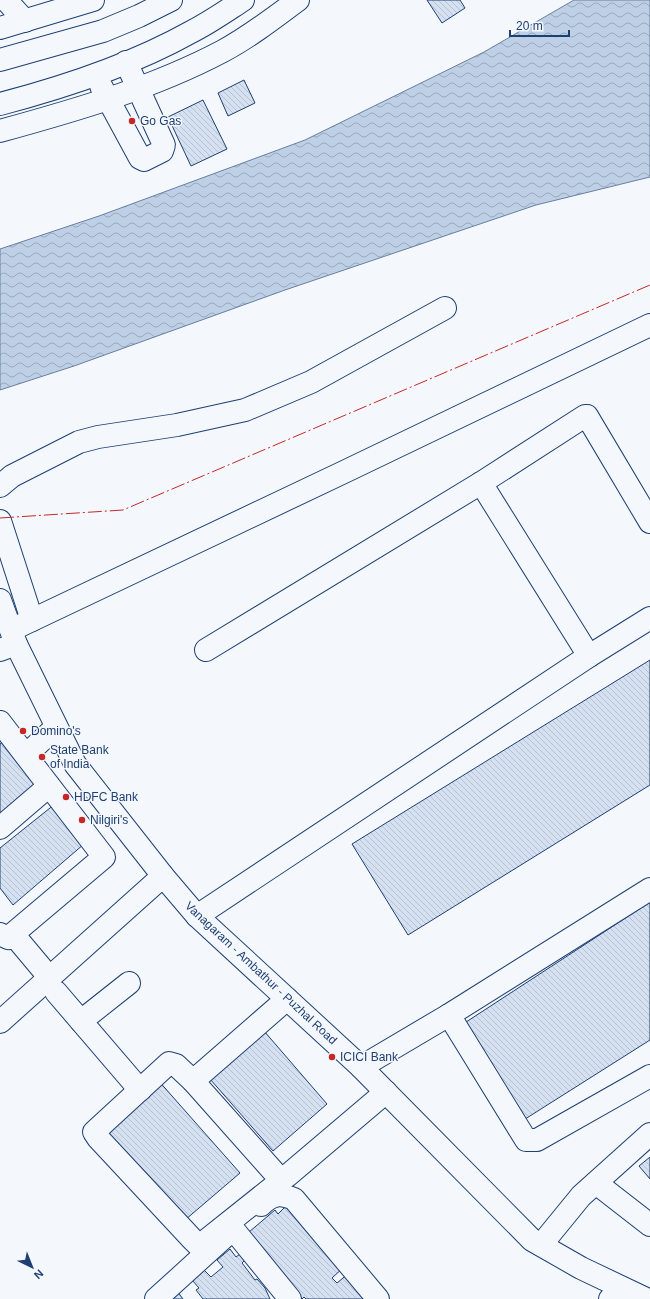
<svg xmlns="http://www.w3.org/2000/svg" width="650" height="1299" font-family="Helvetica,sans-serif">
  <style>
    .water { fill: url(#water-waves); stroke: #687fa3 }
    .building { fill: url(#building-back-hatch); stroke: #1d3f73 }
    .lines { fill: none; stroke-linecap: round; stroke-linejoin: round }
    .minor-casing { stroke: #1d3f73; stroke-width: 24 }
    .major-casing { stroke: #1d3f73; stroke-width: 24 }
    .highway-casing { stroke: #1d3f73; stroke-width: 24 }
    .minor { stroke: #f4f7fb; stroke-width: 22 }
    .major { stroke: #f4f7fb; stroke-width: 22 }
    .highway { stroke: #f4f7fb; stroke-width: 22 }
    .power { stroke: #c62828; stroke-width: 1; stroke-dasharray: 14 3 2 3; stroke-linecap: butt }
    .poi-dot { fill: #c62828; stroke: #f4f7fb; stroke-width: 1.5 }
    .labels { text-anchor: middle; stroke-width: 3; stroke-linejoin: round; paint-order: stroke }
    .poi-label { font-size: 12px; fill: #1d3f73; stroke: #f4f7fb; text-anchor: start }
    .street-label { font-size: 12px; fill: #1d3f73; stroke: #f4f7fb }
  </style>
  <defs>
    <pattern id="water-waves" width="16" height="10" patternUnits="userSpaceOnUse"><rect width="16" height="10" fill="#bed0e5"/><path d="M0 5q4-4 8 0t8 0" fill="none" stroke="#9aaabe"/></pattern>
    <pattern id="building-back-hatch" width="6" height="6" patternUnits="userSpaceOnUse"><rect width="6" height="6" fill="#d5e0f0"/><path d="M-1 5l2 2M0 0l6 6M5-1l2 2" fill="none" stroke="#b6c1d1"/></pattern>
  </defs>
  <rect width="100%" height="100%" fill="#f4f7fb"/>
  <path class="water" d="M 574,0 L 650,0 L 650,177 L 536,205 L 285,290 L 74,366 L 0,390 L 0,249 L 99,216 L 305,140 L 484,52 Z"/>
  <g class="building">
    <path d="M 427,0 L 460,0 L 465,8 L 442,23 Z"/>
    <path d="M 244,80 L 255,103 L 228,116 L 218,93 Z"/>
    <path d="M 203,100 L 227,149 L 191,166 L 168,117 Z"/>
    <path d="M 650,660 L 650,785 L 408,935 L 352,844 Z"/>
    <path d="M 9,737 L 45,780 L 0,815 L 0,744 Z"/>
    <path d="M 60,800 L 91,838 L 13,905 L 0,888 L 0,848 Z"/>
    <path d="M 650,902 L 650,1040 L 522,1121 L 460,1026 Z"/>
    <path d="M 264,1031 L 327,1104 L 273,1151 L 210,1079 Z"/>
    <path d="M 157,1079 L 240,1173 L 185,1220 L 103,1127 Z"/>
    <path d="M 650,1157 L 650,1179 L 639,1166 Z"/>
    <path d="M 288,1204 L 344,1267 L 332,1278 L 337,1283 L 349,1273 L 372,1299 L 306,1299 L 304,1297 L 302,1299 L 291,1299 L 245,1241 L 253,1236 L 249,1232 L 275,1210 L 278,1214 Z"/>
    <path d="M 230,1249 L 236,1257 L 240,1254 L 245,1260 L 242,1263 L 255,1280 L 257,1279 L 265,1288 L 270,1299 L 203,1299 L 196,1290 L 199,1288 L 192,1280 L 204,1270 L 211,1277 L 223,1267 L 217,1260 Z"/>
    <path d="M 177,1291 L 183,1299 L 164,1299 Z"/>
  </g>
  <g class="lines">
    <defs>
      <g id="minor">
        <path d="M 6,0 L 25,21"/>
        <path d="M 0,28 L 93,0"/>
        <path d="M 101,86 L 140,158 L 144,160 L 162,151 L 164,145 L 126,62"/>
        <path d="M 0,131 C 76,110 153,88 223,51 C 249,37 274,18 298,0"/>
        <path d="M 481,483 L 589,656"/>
        <path d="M 0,486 L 12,476 L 79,442 L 98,437 L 177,425 L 245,410 L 311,382 L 445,308"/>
        <path d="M 0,521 L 32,620"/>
        <path d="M 11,630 L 344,472 L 650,325"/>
        <path d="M 0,650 L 16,644"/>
        <path d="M 206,650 L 481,483 L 585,416 L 587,416 L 650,522"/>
        <path d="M 0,722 L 104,857 L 8,938 L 0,934"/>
        <path d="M 26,755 L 56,727"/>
        <path d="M 0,828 L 49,786"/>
        <path d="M 650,889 L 449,1015 L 526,1140 L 537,1140 L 650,1076"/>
        <path d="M 197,916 L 589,656 L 650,618"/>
        <path d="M 13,934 L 49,977"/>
        <path d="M 56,992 L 140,1090"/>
        <path d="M 287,999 L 193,1081 L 176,1065 L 169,1063 L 94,1132 L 98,1138 L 193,1240 L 197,1244 L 202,1244 L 208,1239 L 287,1176 L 386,1092"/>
        <path d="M 81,1021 L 129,983"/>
        <path d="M 0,1022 L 163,876"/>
        <path d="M 361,1067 L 449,1015"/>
        <path d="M 193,1081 L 281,1180"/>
        <path d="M 596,1183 L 650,1225"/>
        <path d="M 261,1205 C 272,1194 280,1193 294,1199 L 378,1299"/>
        <path d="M 541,1245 L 581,1196 L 650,1134"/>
        <path d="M 156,1299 L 233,1229 L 290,1299"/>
        <path d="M 610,1299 L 622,1288"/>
      </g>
      <path id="major" d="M 0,600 L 16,644 L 75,764 L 163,876 L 197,916 L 361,1067 L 532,1240 L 581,1268 L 646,1299"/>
      <g id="highway">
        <path d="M 0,60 L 103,31 L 139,16 L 171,0"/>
        <path d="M 0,104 C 65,87 132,65 191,32 C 209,23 226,11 243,0"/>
      </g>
    </defs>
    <use href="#minor" class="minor-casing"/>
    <use href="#major" class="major-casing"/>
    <use href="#highway" class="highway-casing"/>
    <use href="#minor" class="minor"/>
    <use href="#major" class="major"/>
    <use href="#highway" class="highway"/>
    <path class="power" d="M 0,518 L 123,510 L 650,285"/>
  </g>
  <g class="poi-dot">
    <circle cx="132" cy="121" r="4"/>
    <circle cx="23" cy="731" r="4"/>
    <circle cx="42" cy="757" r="4"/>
    <circle cx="66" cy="797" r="4"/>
    <circle cx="82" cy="820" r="4"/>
    <circle cx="332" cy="1057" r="4"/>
  </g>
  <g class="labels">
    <g class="poi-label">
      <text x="140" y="125">Go Gas</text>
      <text x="31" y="735">Domino's</text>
      <text x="50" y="754">State Bank<tspan x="50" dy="14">of India</tspan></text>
      <text x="74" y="801">HDFC Bank</text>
      <text x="90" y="824">Nilgiri's</text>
      <text x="340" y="1061">ICICI Bank</text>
    </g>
    <g class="street-label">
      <text transform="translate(261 973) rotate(43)" y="4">Vanagaram - Ambathur - Puzhal Road</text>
    </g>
  </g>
  <g transform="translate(32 1267) rotate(137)" stroke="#f4f7fb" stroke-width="3" paint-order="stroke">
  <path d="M0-3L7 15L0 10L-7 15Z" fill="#1d3f73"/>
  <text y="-6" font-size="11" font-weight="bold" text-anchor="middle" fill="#1d3f73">N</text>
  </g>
  <path d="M510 30v6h59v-6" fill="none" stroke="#1d3f73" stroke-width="2"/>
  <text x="516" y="30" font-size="12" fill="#1d3f73" stroke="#f4f7fb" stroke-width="3" paint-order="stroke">20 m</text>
</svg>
